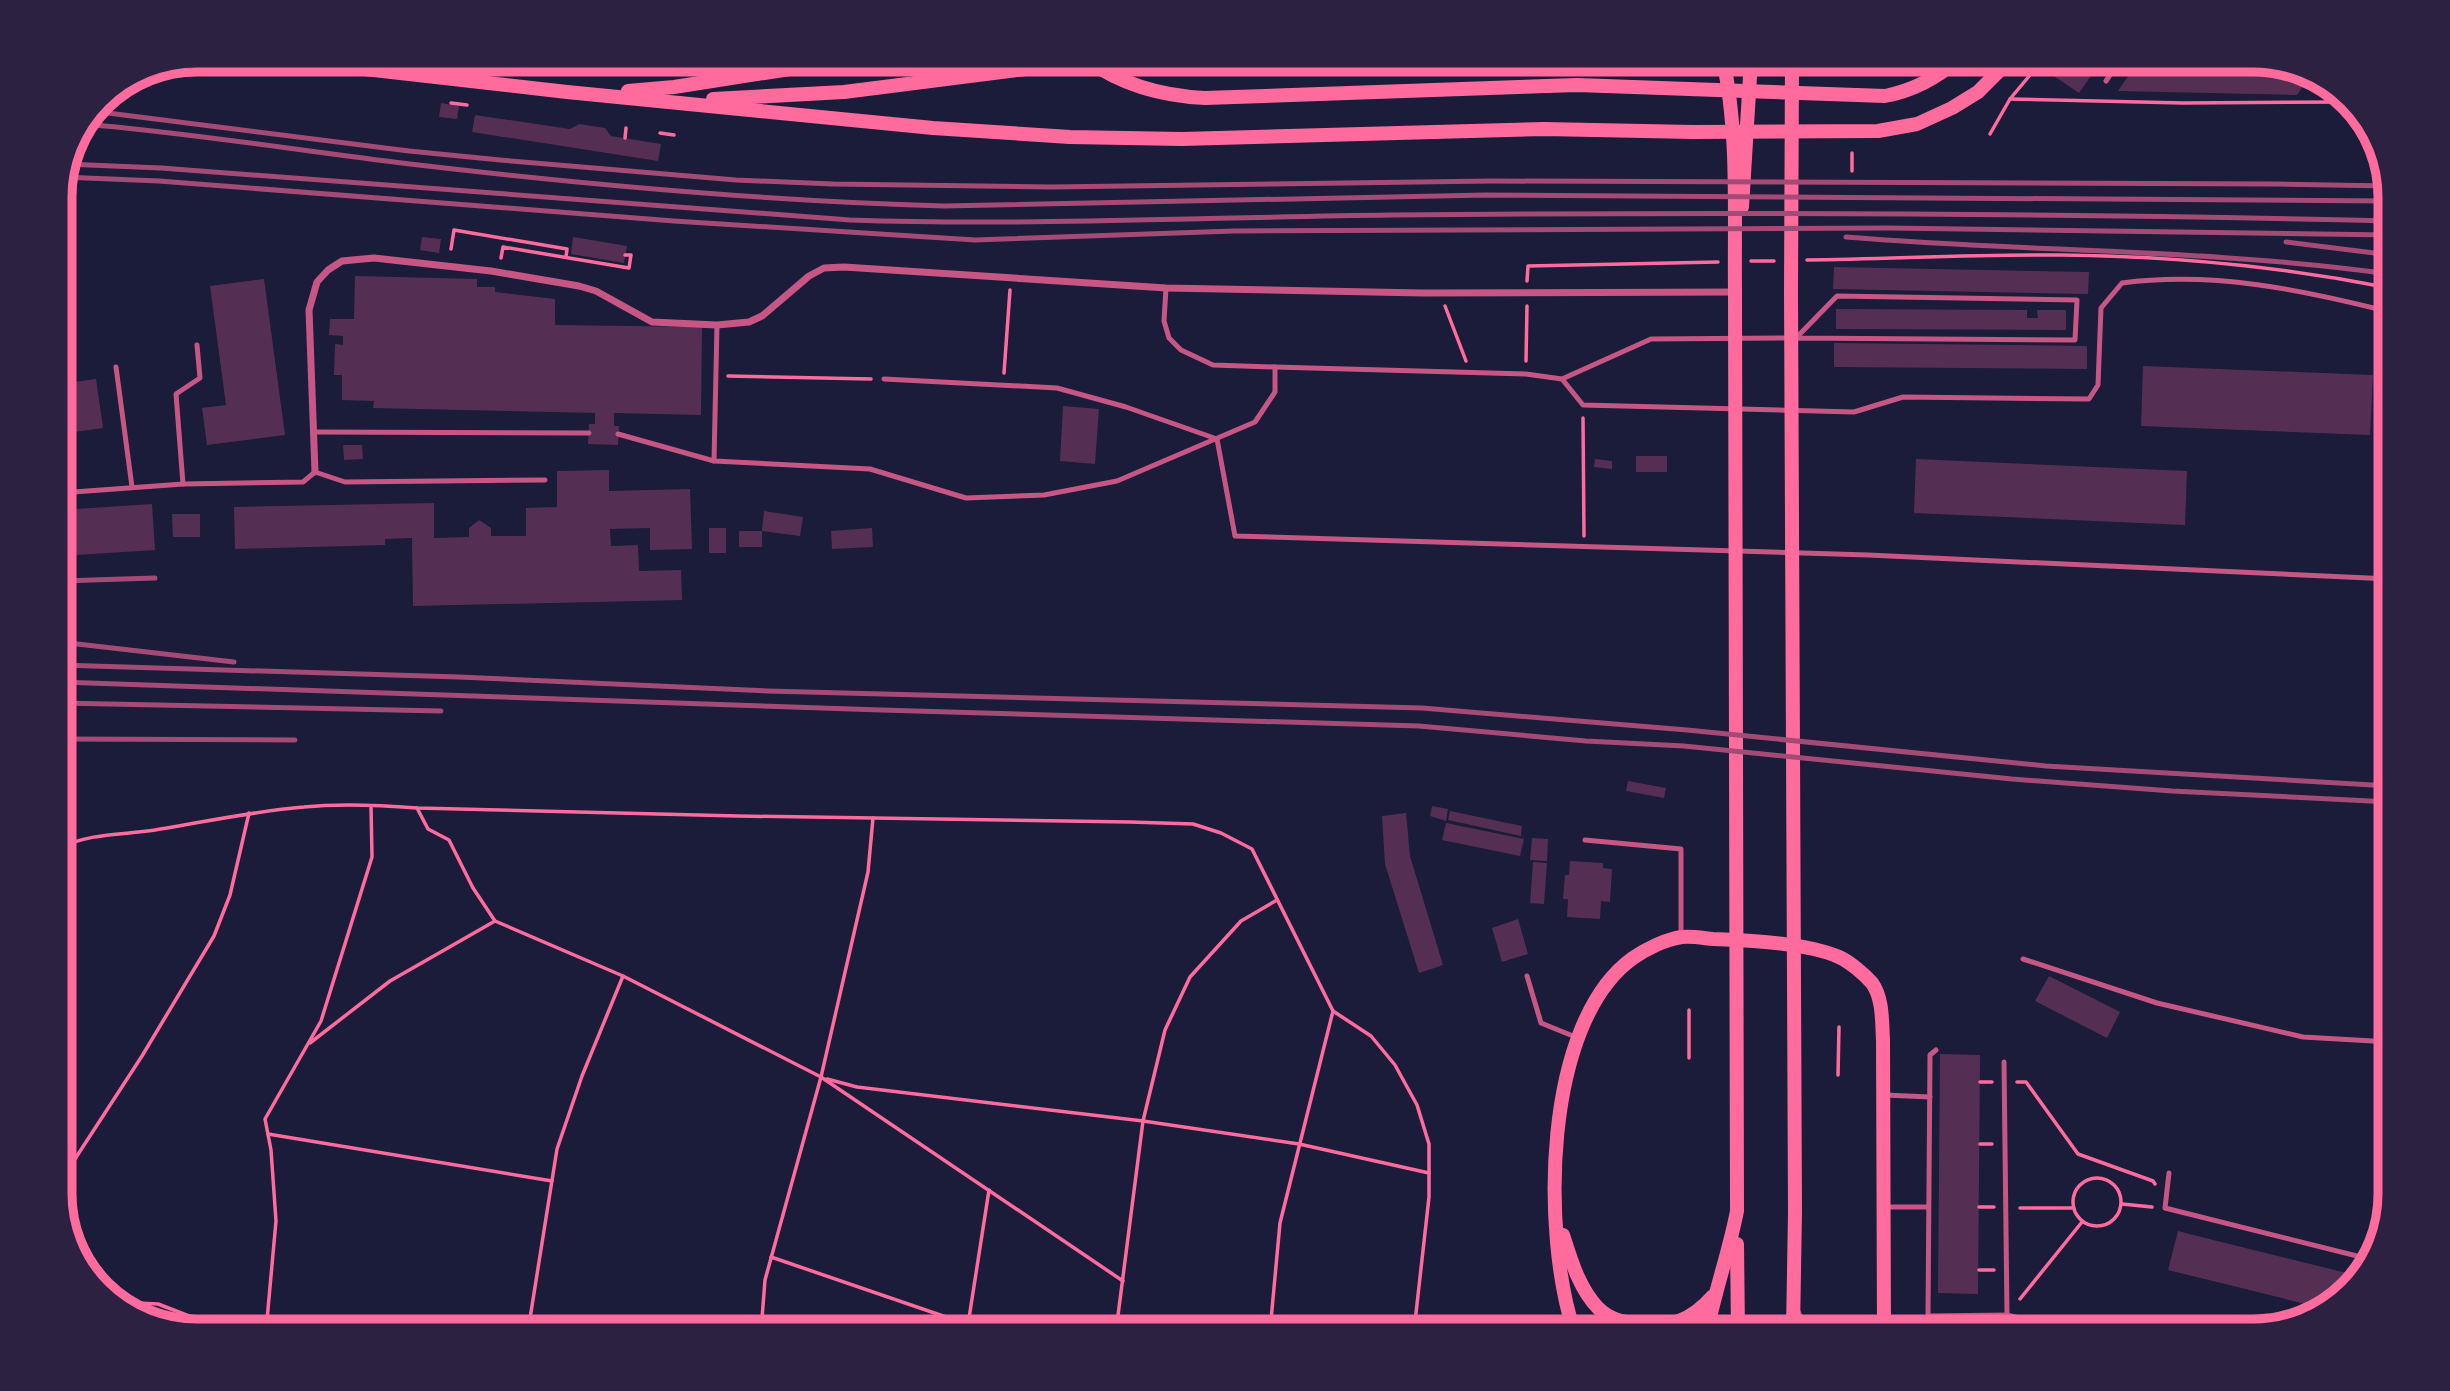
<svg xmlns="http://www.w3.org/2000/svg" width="2450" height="1391" font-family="'PT Serif',serif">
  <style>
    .building { fill: #542f53 }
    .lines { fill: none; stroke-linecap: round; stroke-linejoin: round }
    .path { stroke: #ff6b9d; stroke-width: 3.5 }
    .service { stroke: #c65784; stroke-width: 5 }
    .minor { stroke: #c65784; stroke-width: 7 }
    .tertiary { stroke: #c65784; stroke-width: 12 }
    .secondary { stroke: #ff6b9d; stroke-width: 14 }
    .rail { stroke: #a44b75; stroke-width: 5 }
    .rim { fill: none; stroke: #ff6b9d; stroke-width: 9 }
  </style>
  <rect width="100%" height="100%" fill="#1b1b3a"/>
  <g class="building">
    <path d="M 2048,60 L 2102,60 L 2079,93 L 2042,68 Z"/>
    <path d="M 2139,60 L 2254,60 L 2310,76 L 2297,95 L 2118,91 Z"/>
    <path d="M 441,103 L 459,106 L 457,119 L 439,117 Z"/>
    <path d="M 475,115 L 570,129 L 579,124 L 605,128 L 611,136 L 661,144 L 658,161 L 472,132 Z"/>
    <path d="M 422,237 L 441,239 L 439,253 L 420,250 Z"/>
    <path d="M 573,237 L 627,246 L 624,263 L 571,254 Z"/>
    <path d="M 1834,267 L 2089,272 L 2088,294 L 1833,289 Z"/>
    <path d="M 355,276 L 477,279 L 477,287 L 495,287 L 495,292 L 555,299 L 555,325 L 702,327 L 701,415 L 614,413 L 614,426 L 619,426 L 618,445 L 588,444 L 589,424 L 595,424 L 595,413 L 373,408 L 374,401 L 342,400 L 342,375 L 334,375 L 335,344 L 343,345 L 343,336 L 329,335 L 330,319 L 354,319 Z"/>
    <path d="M 264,279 L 285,435 L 207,445 L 202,408 L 226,405 L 210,286 Z"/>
    <path d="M 1836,309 L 2027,310 L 2027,318 L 2038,318 L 2037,310 L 2066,310 L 2066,330 L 1836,329 Z"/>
    <path d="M 1834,343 L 2087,346 L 2087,369 L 1834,367 Z"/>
    <path d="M 2143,366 L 2373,375 L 2370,435 L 2141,426 Z"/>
    <path d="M 96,379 L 103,428 L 60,434 L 60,384 Z"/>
    <path d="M 1063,406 L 1099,409 L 1095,464 L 1060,461 Z"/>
    <path d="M 343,445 L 362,445 L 363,459 L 344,460 Z"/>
    <rect x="1636" y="456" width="31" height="16"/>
    <path d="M 1595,459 L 1612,461 L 1612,469 L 1594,467 Z"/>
    <path d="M 1916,459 L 2187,471 L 2185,525 L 1914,513 Z"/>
    <path d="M 609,470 L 609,491 L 690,489 L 692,549 L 650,550 L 650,528 L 610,529 L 611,546 L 638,545 L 639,571 L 681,570 L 682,600 L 413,606 L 412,538 L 385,539 L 385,545 L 235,549 L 234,507 L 434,503 L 434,538 L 469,537 L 469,528 L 479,520 L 491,528 L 491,536 L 526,536 L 526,508 L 557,507 L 557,471 Z"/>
    <path d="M 152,504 L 155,550 L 60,556 L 60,510 Z"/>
    <path d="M 764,511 L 803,517 L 800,536 L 762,531 Z"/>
    <path d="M 172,514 L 200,514 L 200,537 L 173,537 Z"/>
    <rect x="709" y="528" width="17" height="25"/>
    <path d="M 872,528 L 873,547 L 832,549 L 831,531 Z"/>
    <rect x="739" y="531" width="23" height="16"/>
    <path d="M 1628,781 L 1666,788 L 1664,798 L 1626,791 Z"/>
    <path d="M 1432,806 L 1448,809 L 1446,821 L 1430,816 Z"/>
    <path d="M 1450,811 L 1522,826 L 1521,836 L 1448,820 Z"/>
    <path d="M 1406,813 L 1410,856 L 1443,965 L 1419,973 L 1385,864 L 1382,816 Z"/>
    <path d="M 1446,823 L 1524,839 L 1520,856 L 1442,840 Z"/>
    <path d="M 1532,838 L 1548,839 L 1547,861 L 1530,860 Z"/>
    <path d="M 1570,861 L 1603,863 L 1603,868 L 1612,869 L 1610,902 L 1601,901 L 1600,919 L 1567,917 L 1568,899 L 1563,899 L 1565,875 L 1569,875 Z"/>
    <path d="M 1533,862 L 1547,863 L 1544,904 L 1530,903 Z"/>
    <path d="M 1518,919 L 1528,954 L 1502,962 L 1492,928 Z"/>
    <path d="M 2049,976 L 2120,1012 L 2107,1038 L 2035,1001 Z"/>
    <path d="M 1940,1054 L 1980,1055 L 1978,1294 L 1938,1293 Z"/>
    <path d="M 2178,1231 L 2201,1237 L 2359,1276 L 2326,1309 L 2168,1270 Z"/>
  </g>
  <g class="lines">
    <g class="path">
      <path d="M 1685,60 L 1685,66"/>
      <path d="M 1832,60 L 1832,61"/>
      <path d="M 1406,70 L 1410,62 L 1425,60"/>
      <path d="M 2010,99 L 2183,103 L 2346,102"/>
      <path d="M 451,103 L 467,105"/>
      <path d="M 660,133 L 674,135"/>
      <path d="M 1990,134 L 2010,99 L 2030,75 L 2031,71 L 2027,69"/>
      <path d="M 625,138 L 626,128"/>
      <path d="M 1852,153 L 1852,171"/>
      <path d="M 451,249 L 454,230 L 567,249 L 566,257"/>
      <path d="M 501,258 L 503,247 L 629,268 L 631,255 L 625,255"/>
      <path d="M 1807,260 C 1892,259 1977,254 2062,255 C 2170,256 2284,267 2390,288"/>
      <path d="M 1751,261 L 1774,261"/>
      <path d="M 1527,281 L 1528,266 L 1718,262"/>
      <path d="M 1445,306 L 1466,361"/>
      <path d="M 1526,361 L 1527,306"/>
      <path d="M 1004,373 L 1010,290"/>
      <path d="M 728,376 L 871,379"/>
      <path d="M 1583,418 L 1584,536"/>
      <path d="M 417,808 L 428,829 L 449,840 L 473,888 L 495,921 L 623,976 L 821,1077 L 1123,1281"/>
      <path d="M 60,848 C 89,833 123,835 155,830 C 205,822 254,811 304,807 C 341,803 380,805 417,808 L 738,816 L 1130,822 L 1193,824 L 1221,833 L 1252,849 L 1333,1011 L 1371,1036 L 1395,1065 L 1417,1105 L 1429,1144 L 1429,1197 L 1414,1331"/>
      <path d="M 310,1043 L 390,981 L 495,921"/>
      <path d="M 1689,1058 L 1689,1010"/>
      <path d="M 1838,1075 L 1839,1027"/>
      <path d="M 827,1079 L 857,1087 L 1143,1121 L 1299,1144 L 1429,1173"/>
      <path d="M 1980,1082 L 1992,1082"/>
      <path d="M 2017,1082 L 2026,1082 L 2078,1154 L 2153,1181 L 2155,1184"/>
      <path d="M 268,1134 L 552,1181"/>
      <path d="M 1980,1144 L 1992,1144"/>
      <path d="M 60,1151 L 68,1170"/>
      <circle cx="2097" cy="1202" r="24"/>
      <path d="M 60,1182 L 142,1056 L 214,936 L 230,895 L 249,813"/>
      <path d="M 2122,1204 L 2152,1207"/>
      <path d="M 1979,1207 L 1994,1207"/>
      <path d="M 2020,1208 L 2073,1208"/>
      <path d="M 771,1257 L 987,1331"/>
      <path d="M 1979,1270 L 1994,1270"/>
      <path d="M 2020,1299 L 2082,1222"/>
      <path d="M 116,1302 L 158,1304 L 228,1331"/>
      <path d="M 266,1331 L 276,1221 L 271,1150 L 265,1119 L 321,1021 L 372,857 L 371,806"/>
      <path d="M 528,1331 L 557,1149 L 582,1076 L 623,976"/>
      <path d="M 761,1331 L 765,1280 L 821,1077 L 868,872 L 873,818"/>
      <path d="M 967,1331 L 989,1190"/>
      <path d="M 1116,1331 L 1143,1121 L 1165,1030 L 1190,977 L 1241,921 L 1277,900"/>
      <path d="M 1270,1331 L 1280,1223 L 1333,1011"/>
    </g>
    <g class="service">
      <path d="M 2106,81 L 2120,60"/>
      <path d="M 116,367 L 132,487"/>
      <path d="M 1275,367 L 1526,374 L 1562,379 L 1583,405 L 1854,412 L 1903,397 L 2089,399 L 2098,385 L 2101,308 L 2122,283 C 2213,271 2303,290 2390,312"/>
      <path d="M 884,379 L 1057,388 L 1126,407 L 1217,439 L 1235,536 L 1868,555 L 2390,579"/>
      <path d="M 1562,379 L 1651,339 L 1796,338 L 2075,340 L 2077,300 L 1837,296 L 1796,338"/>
      <path d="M 313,432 L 589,433"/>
      <path d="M 618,434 L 714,461 L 870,469 L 966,498 L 1044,495 L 1117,481 L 1255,422 L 1275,392 L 1275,367 L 1213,365 L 1181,350 L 1169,338 L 1164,321 L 1166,288"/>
      <path d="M 714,461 L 717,325"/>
      <path d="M 183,484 L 176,394 L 200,378 L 197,345"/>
      <path d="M 60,493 L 183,484 L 303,482 L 315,472 L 345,482 L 545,480"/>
      <path d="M 1585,840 L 1681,849 L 1681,934"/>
      <path d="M 2023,959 L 2157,1003 L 2303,1037 L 2390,1042"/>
      <path d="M 1527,976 L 1541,1023 L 1578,1038"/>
      <path d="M 1936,1050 L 1930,1055 L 1928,1316 L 2007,1315 L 2074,1331"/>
      <path d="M 2004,1062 L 2007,1315"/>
      <path d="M 1885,1095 L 1930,1097"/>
      <path d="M 2169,1173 L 2165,1208 L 2373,1260"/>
      <path d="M 1886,1207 L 1928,1207"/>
    </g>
    <path class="minor" d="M 315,472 L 309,310 L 317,282 L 328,270 L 342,261 L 374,258 L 491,271 L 579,286 L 596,291 L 652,322 L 717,325 L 749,322 L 762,316 L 809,276 L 824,268 L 844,267 L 1166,288 L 1423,293 L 1735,292"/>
    <path class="tertiary" d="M 1793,1309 L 1803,1331"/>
    <g class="secondary">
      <path d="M 285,60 L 567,92 L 933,128 L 1070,137 L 1182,139 L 1544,129 L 1693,132 L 1878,131 L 1917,124 L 1952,108 L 1978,92 L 2010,60"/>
      <path d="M 1087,60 C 1122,85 1162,96 1205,98 L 1577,85 L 1885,96 C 1911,91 1938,78 1957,60"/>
      <path d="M 1792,60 L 1791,292 L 1795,1212 L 1793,1331"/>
      <path d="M 628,91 L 674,87 L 848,60"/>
      <path d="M 713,99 L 844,92 L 1097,60"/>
      <path d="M 1742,207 L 1751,60"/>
      <path d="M 1563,1235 C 1571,1260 1579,1288 1598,1308 C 1609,1319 1622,1322 1637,1324 C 1671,1327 1690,1322 1713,1296"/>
      <path d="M 1737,1244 L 1738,1331"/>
      <path d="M 1574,1331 C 1542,1235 1542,1023 1633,958 C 1646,949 1666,939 1682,937 C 1692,936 1703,938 1713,939 C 1748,940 1808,943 1839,957 C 1850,962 1864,974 1872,983 C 1883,998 1882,1022 1883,1040 L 1884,1331"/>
      <path d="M 1707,1331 C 1715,1291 1729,1252 1737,1211 L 1735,292 C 1734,216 1739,133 1723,60"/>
    </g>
    <g class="rail">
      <path d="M 92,111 L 409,151 L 500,160 L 736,180 L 833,184 L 1051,187 L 1492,181 L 2276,184 L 2390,186"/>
      <path d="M 83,124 C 192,133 301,151 410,164 C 588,185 766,201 944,206 L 1486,195 L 2390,201"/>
      <path d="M 65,164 L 161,168 L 850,220 C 1030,226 1211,217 1391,215 C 1724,212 2057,213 2390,221"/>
      <path d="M 62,177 L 159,181 L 674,221 L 975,240 L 1234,231 L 1888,228 L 2390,235"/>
      <path d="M 1846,237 C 2027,252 2210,249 2390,274"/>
      <path d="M 2286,242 L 2390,255"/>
      <path d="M 60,581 L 155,578"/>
      <path d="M 60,642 L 234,662"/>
      <path d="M 60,665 L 459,677 L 767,691 L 1422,708 L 1687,730 L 2046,766 L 2390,786"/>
      <path d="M 60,682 L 881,710 L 1419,726 L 1586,741 L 1684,746 L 2012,779 L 2172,791 L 2390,802"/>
      <path d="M 60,703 L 441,711"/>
      <path d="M 60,739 L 295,740"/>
    </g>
  </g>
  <path d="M0 0H2450V1391H0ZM197 72H2253A125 125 0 0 1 2378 197V1194A125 125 0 0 1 2253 1319H197A125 125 0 0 1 72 1194V197A125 125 0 0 1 197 72Z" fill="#2d2142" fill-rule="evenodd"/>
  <path class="rim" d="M197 72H2253A125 125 0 0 1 2378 197V1194A125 125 0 0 1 2253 1319H197A125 125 0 0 1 72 1194V197A125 125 0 0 1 197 72Z"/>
</svg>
